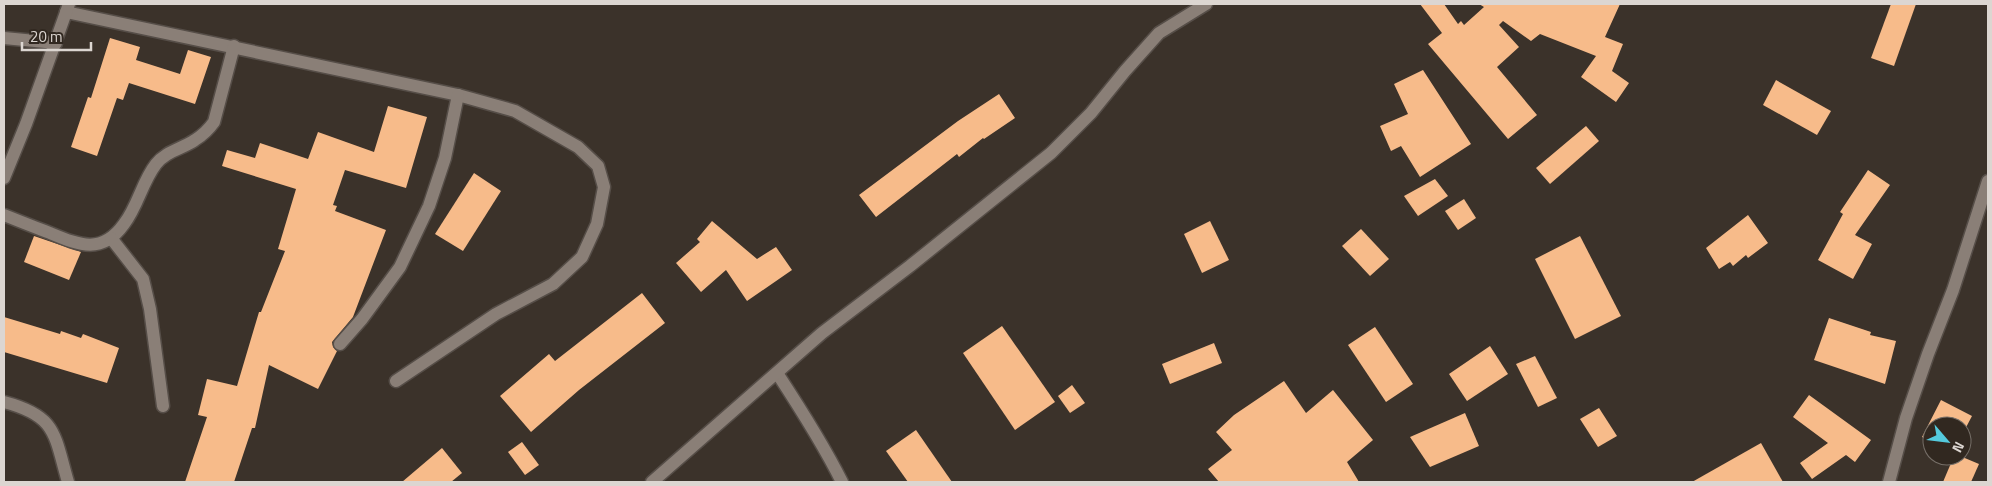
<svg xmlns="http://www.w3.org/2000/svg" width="1992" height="486" font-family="'Titillium Web',sans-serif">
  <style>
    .building { fill: #f7bb8a }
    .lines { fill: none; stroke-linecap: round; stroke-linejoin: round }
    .street-casing { stroke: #564e48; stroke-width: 15 }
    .secondary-casing { stroke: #564e48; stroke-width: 15 }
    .street { stroke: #8a7f77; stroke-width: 12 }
    .secondary { stroke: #8a7f77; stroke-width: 12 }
  </style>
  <rect width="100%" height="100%" fill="#3b322a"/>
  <g class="building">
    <path d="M 1420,4 L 1444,4 L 1458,24 L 1461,21 L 1464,25 L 1484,7 L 1479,4 L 1620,4 L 1605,37 L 1623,44 L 1612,71 L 1629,83 L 1616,102 L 1581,77 L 1596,56 L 1540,34 L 1531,41 L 1503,21 L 1499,25 L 1519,47 L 1497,67 L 1537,115 L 1508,139 L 1428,44 L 1442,33 Z"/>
    <path d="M 1891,4 L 1916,4 L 1894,66 L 1871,58 Z"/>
    <path d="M 110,38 L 140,47 L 136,60 L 180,74 L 188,50 L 211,57 L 195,104 L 129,83 L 123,100 L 117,98 L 97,156 L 71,147 L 88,97 L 91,98 Z"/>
    <path d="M 1423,70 L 1471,144 L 1420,177 L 1401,146 L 1391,151 L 1380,126 L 1408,114 L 1394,84 Z"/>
    <path d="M 1776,80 L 1831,111 L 1817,135 L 1763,105 Z"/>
    <path d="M 999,94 L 1015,118 L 984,139 L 983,138 L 959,157 L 957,154 L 876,217 L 859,195 L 958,121 Z"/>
    <path d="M 388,106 L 427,117 L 406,188 L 345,170 L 333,205 L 337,206 L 335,211 L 386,230 L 353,317 L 332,342 L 333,347 L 337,351 L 318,389 L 269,365 L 255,428 L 252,428 L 234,482 L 185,482 L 207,417 L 198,415 L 207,379 L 237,386 L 259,312 L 261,312 L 285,251 L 278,249 L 296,189 L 222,166 L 227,150 L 255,158 L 260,143 L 308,159 L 318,132 L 374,152 Z"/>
    <path d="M 1586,126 L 1599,141 L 1550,184 L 1536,168 Z"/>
    <path d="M 1868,170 L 1890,185 L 1855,235 L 1872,244 L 1853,279 L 1818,260 L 1843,214 L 1840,212 Z"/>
    <path d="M 474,173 L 501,191 L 463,251 L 435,234 Z"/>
    <path d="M 1435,179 L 1448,196 L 1418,216 L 1404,196 Z"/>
    <path d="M 1464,199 L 1476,218 L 1458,230 L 1445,211 Z"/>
    <path d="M 1748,215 L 1768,243 L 1748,258 L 1746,255 L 1733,266 L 1730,262 L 1719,269 L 1706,248 Z"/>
    <path d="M 712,221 L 757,259 L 776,247 L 792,270 L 747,301 L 726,270 L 701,292 L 676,263 L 700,242 L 697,239 Z"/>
    <path d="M 1210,221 L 1229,260 L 1202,273 L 1184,234 Z"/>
    <path d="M 1361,229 L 1389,259 L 1370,276 L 1342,246 Z"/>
    <path d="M 34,236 L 81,252 L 69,280 L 24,262 Z"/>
    <path d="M 1580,236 L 1621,316 L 1575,339 L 1535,259 Z"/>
    <path d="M 642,293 L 665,323 L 579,390 L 531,432 L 500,396 L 549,354 L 555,361 Z"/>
    <path d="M 4,317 L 60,334 L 61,331 L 81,338 L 83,334 L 119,348 L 107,383 L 4,352 Z"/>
    <path d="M 1829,318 L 1871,332 L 1870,335 L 1896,341 L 1885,384 L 1814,360 Z"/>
    <path d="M 1002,326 L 1055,402 L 1015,430 L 963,353 Z"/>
    <path d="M 1375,327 L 1413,384 L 1386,402 L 1348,345 Z"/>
    <path d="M 1214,343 L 1222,363 L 1170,384 L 1162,364 Z"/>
    <path d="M 1490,346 L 1508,374 L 1467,401 L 1449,374 Z"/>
    <path d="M 1535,356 L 1557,398 L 1538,407 L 1516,364 Z"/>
    <path d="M 1284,381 L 1306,413 L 1333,390 L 1373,440 L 1347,462 L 1359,482 L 1219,482 L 1208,469 L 1232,450 L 1216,432 L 1234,415 Z"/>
    <path d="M 1072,385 L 1085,403 L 1070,413 L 1058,396 Z"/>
    <path d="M 1809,395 L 1871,440 L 1855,462 L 1846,455 L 1812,479 L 1800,463 L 1828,443 L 1793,417 Z"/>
    <path d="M 1941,400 L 1972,416 L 1962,435 L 1962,426 L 1932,426 L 1932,442 L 1922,437 Z"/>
    <path d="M 1599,408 L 1617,436 L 1598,447 L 1580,419 Z"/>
    <path d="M 1465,413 L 1479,446 L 1430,467 L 1410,437 Z"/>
    <path d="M 916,430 L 952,482 L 908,482 L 886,451 Z"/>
    <path d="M 522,442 L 539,465 L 525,475 L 508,452 Z"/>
    <path d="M 1761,443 L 1783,482 L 1692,482 Z"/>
    <path d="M 442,448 L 462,473 L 451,482 L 402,482 Z"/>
    <path d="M 1954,456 L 1960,456 L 1979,464 L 1971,482 L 1943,482 Z"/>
  </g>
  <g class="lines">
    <defs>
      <g id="street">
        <path d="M 66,12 L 458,95 L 515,111 L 578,147 L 598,166 L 604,187 L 597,224 L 582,257 L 553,284 L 496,314 L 396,381"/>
        <path d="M 4,38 L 56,43"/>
        <path d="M 4,215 C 19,221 34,227 50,233 C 79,245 102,255 124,224 C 138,206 142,182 156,164 C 166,151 182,149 195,140 C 203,135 209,129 214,122 L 234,46"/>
        <path d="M 111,238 L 143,279 L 150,309 L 163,406"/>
        <path d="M 340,344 L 362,319 L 400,267 L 429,206 L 445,158 L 458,95"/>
        <path d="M 777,373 C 800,408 823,444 842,482"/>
        <path d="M 4,402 C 57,416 54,434 68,482"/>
        <path d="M 652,482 L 822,333 L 910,266 L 1051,153 L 1091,113 L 1125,71 L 1159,33 L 1206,4"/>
        <path d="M 1889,482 L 1906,418 L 1928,354 L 1953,290 L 1988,181"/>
      </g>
      <path id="secondary" d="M 4,178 L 26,124 L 69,4"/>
    </defs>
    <use href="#street" class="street-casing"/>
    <use href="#secondary" class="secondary-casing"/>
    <use href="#street" class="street"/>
    <use href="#secondary" class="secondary"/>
  </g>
  <rect width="1992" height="486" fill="none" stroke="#dcd6d1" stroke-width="10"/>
  <g transform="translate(1947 441) rotate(118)"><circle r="24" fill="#312820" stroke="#756e67"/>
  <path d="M0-4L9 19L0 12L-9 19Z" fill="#54cadd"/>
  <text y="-8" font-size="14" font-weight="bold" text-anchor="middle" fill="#dcd6d1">N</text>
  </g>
  <path d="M22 42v8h69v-8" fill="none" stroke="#dcd6d1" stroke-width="2.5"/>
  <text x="30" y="42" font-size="15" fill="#dcd6d1" stroke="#312820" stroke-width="4" paint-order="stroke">20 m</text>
</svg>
